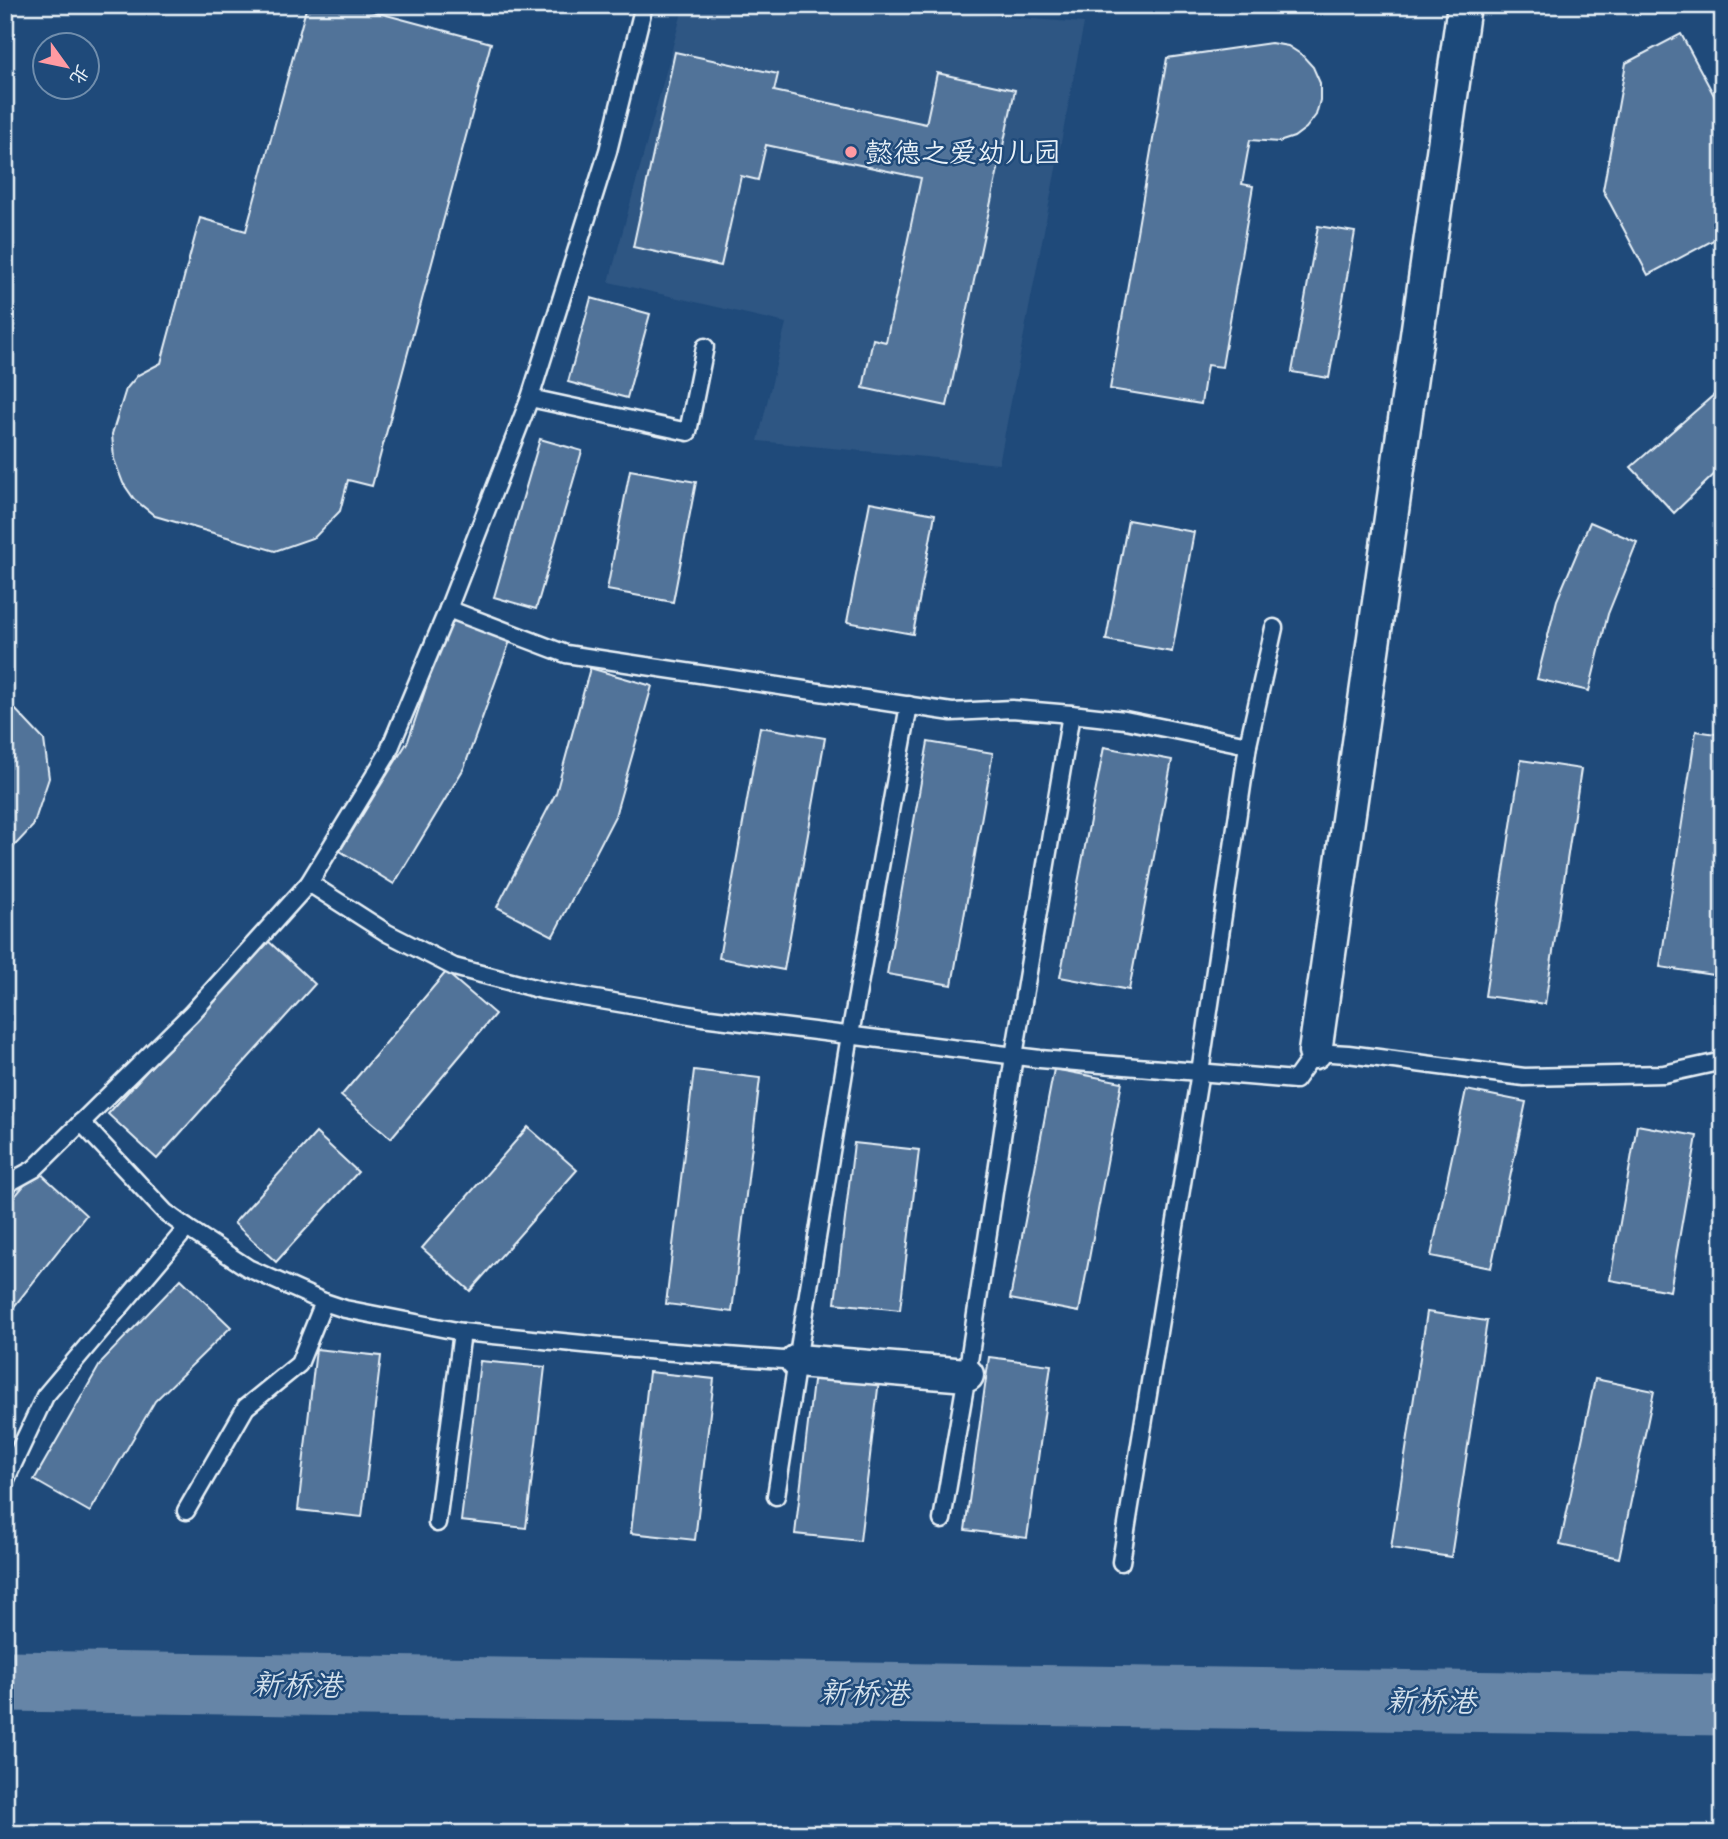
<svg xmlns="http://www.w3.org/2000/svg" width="1728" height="1839" font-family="Caveat,'LXGW WenKai TC',sans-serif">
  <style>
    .built { fill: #2e5683 }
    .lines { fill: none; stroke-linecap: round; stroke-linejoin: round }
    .river { stroke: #6685a7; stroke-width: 61 }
    .building { fill: #517399; stroke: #e8f1f8; stroke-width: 2 }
    .service-casing { stroke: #e8f1f8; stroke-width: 21 }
    .minor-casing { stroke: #e8f1f8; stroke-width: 37 }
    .service { stroke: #1f4a7a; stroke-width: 16 }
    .minor { stroke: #1f4a7a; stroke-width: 32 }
    .poi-dot { fill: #ff9aa2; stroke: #1f4a7a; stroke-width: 2.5 }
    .labels { text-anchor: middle; stroke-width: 5; stroke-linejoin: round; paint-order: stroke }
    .poi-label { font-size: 28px; fill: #e8f1f8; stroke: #1f4a7a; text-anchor: start }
    .water-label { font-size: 30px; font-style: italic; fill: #d4e1ec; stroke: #1f4a7a }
  </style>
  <rect width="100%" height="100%" fill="#1f4a7a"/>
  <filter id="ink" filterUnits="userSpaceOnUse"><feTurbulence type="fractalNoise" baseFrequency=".0143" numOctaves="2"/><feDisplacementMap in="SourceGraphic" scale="14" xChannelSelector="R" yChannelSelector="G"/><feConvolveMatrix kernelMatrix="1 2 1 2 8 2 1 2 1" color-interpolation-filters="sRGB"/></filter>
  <g filter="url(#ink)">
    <path class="built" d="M 684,5 L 895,5 L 942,12 L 1084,23 L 999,464 L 758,441 L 786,323 L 609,282 Z"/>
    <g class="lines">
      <path class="river" d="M 5,1681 L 1723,1705"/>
    </g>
    <g class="building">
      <path d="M 307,5 L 349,5 L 491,43 L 372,486 L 348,480 L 340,511 L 315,537 L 275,551 L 155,516 L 134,499 L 123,483 L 114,459 L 112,434 L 126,389 L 138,375 L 161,363 L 200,218 L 246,231 Z"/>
      <path d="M 1681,34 L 1723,112 L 1723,235 L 1648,275 L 1603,190 L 1626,63 Z"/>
      <path d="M 1271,43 L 1288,46 L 1302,55 L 1313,67 L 1320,83 L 1320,100 L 1316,115 L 1306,128 L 1294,137 L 1279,142 L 1250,140 L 1242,184 L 1253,186 L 1222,367 L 1207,365 L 1201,404 L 1110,389 L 1167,58 Z"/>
      <path d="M 675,52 L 778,74 L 774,91 L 926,124 L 937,73 L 1015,90 L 947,406 L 863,388 L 873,339 L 886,342 L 921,178 L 766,145 L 758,180 L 741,176 L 721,266 L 633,247 Z"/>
      <path d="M 1318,226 L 1355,232 L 1329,378 L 1292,372 Z"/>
      <path d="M 591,298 L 650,314 L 627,398 L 568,382 Z"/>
      <path d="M 1723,387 L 1723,466 L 1674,513 L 1631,467 Z"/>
      <path d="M 540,439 L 582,451 L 536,609 L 494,597 Z"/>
      <path d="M 630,470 L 696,482 L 673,602 L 607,590 Z"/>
      <path d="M 870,502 L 935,514 L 913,634 L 847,622 Z"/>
      <path d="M 1128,520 L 1194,532 L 1172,652 L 1106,640 Z"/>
      <path d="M 1590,522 L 1637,542 L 1608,614 L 1589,691 L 1537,679 L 1557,600 Z"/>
      <path d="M 449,619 L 510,641 L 464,768 L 394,884 L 340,851 L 408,741 Z"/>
      <path d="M 590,668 L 652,686 L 615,816 L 553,936 L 497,907 L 556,793 Z"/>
      <path d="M 5,703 L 15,709 L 44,740 L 49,778 L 33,826 L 5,856 Z"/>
      <path d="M 760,727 L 825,738 L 784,970 L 719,958 Z"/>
      <path d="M 1696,731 L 1723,735 L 1723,954 L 1720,976 L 1660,967 Z"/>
      <path d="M 928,742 L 993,753 L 952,985 L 887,974 Z"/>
      <path d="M 1104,747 L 1172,760 L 1129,990 L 1060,977 Z"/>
      <path d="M 1521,760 L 1581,769 L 1545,1004 L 1485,996 Z"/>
      <path d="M 266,939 L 315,984 L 157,1159 L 108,1114 Z"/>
      <path d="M 446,972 L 495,1014 L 391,1138 L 341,1096 Z"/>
      <path d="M 1054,1069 L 1122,1082 L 1079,1312 L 1010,1299 Z"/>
      <path d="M 694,1070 L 760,1078 L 732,1312 L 666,1304 Z"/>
      <path d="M 1466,1090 L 1526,1102 L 1491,1268 L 1431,1256 Z"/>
      <path d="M 1637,1125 L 1697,1136 L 1670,1291 L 1610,1280 Z"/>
      <path d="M 528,1127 L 577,1170 L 470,1291 L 422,1248 Z"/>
      <path d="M 316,1133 L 358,1172 L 276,1262 L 234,1223 Z"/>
      <path d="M 854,1143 L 919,1150 L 900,1310 L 835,1303 Z"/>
      <path d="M 37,1170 L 86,1215 L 5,1318 L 5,1208 Z"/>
      <path d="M 181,1279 L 231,1327 L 155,1401 L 90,1512 L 34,1480 L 102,1361 Z"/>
      <path d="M 1427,1312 L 1487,1321 L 1451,1557 L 1391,1548 Z"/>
      <path d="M 316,1349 L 381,1356 L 362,1517 L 298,1510 Z"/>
      <path d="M 989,1357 L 1051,1365 L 1027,1538 L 965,1530 Z"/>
      <path d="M 480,1361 L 545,1367 L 526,1528 L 461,1521 Z"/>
      <path d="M 649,1372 L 714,1379 L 695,1540 L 631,1533 Z"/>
      <path d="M 814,1373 L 879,1380 L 860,1541 L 795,1534 Z"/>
      <path d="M 1595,1379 L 1654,1391 L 1619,1558 L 1560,1545 Z"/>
    </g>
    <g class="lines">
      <defs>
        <g id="service">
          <path d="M 530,398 L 688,432 L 705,347"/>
          <path d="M 448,609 L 566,654 L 952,712 L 1012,709 L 1071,714 L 1125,720 L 1248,745"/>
          <path d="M 309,883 L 387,933 L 454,967 L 542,990 L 702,1017 L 1040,1059 L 1295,1080 L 1315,1052 L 1348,1054 L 1524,1077 L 1664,1074 L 1723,1061"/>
          <path d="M 81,1122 L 165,1212 L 187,1228 L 248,1268 L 324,1302 L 345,1309 L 462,1332 L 633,1349 L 797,1361"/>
          <path d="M 5,1185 L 34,1169 L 191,1014 L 309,883 L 387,755 L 448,609 L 530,398 L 608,151 L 644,5"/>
          <path d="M 5,1481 L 45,1396 L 187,1228"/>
          <path d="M 776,1496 L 797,1361 L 850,1035 L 909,705"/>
          <path d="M 186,1511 L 246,1407 L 299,1364 L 324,1302"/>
          <path d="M 942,1520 L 967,1375 L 1014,1056 L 1071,714"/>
          <path d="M 437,1523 L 462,1332"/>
          <path d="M 1121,1562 L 1200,1072 L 1248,745 L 1274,628"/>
        </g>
        <g id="minor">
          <path d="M 1315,1052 L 1464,5"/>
          <path d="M 797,1361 L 967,1375"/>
        </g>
      </defs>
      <use href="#service" class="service-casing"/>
      <use href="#minor" class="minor-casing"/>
      <use href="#service" class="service"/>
      <use href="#minor" class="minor"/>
    </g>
  </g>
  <circle class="poi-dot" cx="851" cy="152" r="7"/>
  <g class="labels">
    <g class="poi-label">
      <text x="865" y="162">懿德之爱幼儿园</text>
    </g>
    <g class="water-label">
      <text transform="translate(297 1685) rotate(1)" y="10">新桥港</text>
      <text transform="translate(864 1693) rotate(1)" y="10">新桥港</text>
      <text transform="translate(1431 1701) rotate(1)" y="10">新桥港</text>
    </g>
  </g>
  <rect width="1728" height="1839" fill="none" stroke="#1f4a7a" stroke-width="28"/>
  <rect x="14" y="14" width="1700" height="1811" fill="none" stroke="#e8f1f8" stroke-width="2.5" filter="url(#ink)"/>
  <g transform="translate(66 66) rotate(123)"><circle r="33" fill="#1f4a7a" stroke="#6f8dac" stroke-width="2"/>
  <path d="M0-5L12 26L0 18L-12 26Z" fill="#ff9aa2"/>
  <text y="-10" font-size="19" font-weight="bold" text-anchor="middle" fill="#e8f1f8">北</text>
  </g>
</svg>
